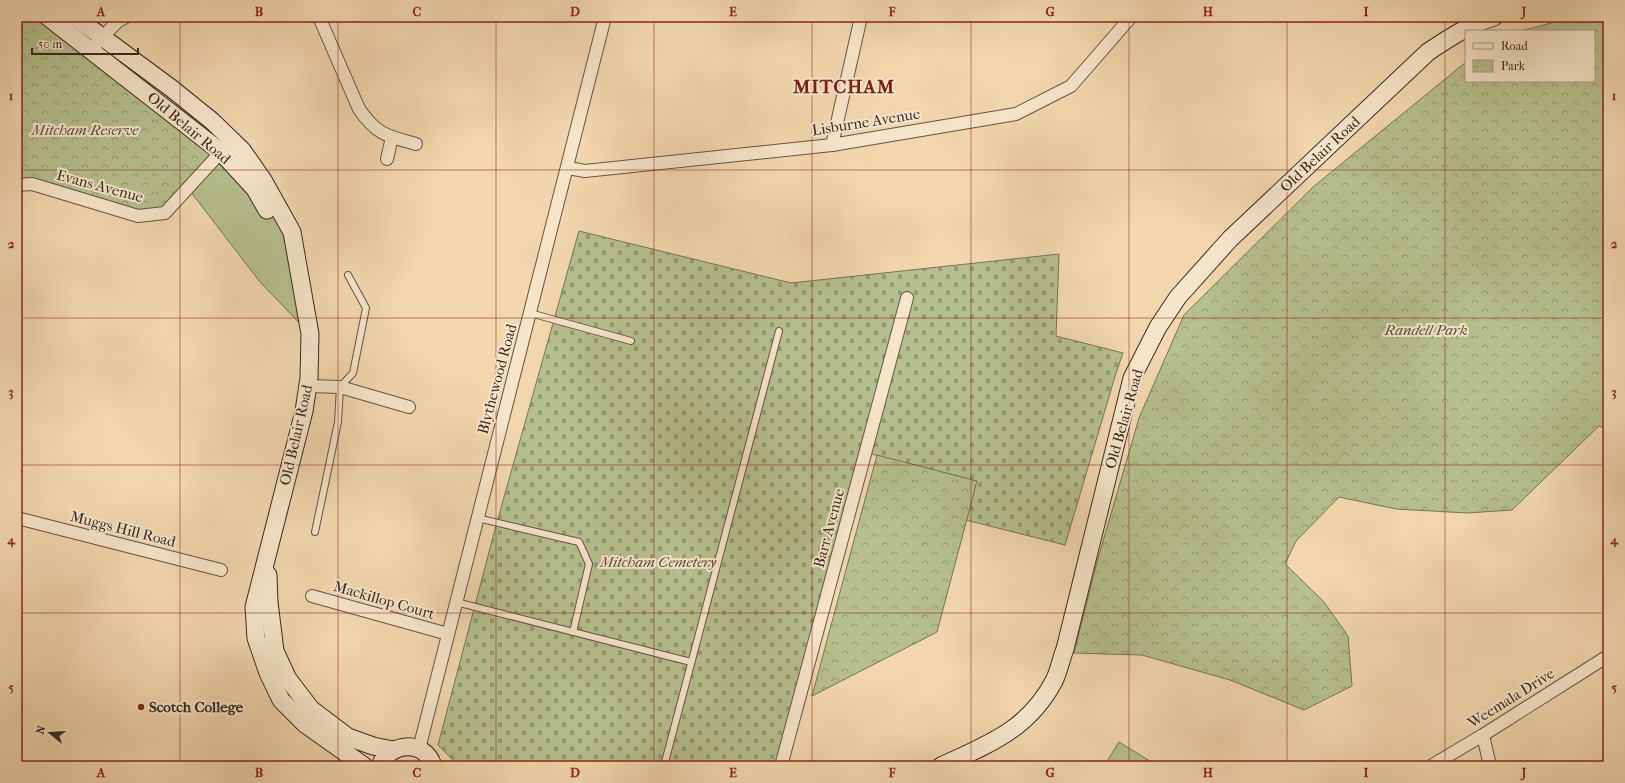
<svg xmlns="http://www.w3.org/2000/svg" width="1625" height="783" font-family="'IM FELL French Canon',serif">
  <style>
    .grass { fill: #b6bf8e; stroke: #767457 }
    .cemetery { fill: url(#cemetery-stones); stroke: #767457 }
    .park { fill: url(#park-crowns); stroke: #767457 }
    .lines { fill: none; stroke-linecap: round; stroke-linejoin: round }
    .stream { stroke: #747e79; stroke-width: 4.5 }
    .service-casing { stroke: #645444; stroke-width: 8 }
    .minor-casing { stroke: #645444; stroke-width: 14 }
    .secondary-casing { stroke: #352920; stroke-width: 19 }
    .service { stroke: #f7e5ca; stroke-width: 6 }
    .minor { stroke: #f7e5ca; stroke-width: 12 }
    .secondary { stroke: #f7e5ca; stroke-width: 17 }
    .grid { fill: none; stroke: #8f2418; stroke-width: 1; stroke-opacity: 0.55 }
    .poi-dot { fill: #8f2418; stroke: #f7e5ca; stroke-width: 1.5 }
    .labels { text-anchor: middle; stroke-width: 4; stroke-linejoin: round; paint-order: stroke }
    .street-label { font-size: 15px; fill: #352920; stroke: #f7e5ca }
    .park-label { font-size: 15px; font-style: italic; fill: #554e3c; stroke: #f7e5ca }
    .poi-label { font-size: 15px; font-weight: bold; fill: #352920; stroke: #f7e5ca; text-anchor: start }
    .district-label { font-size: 19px; font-weight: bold; letter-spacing: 1px; fill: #7a1f14; stroke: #f7e5ca }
    .neatline { fill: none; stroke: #8f2418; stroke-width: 1.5 }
    .grid-label { font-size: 13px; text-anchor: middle; font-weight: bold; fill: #8f2418 }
  </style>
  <defs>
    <pattern id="cemetery-stones" width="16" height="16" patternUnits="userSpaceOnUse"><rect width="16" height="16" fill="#b6bf8e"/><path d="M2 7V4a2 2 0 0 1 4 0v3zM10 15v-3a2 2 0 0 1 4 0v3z" fill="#959b74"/></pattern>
    <pattern id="park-crowns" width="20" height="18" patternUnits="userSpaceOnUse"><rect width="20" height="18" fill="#b6bf8e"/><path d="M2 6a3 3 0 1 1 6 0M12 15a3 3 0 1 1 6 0" fill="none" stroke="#959b74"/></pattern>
  </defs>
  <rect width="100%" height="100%" fill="#f2d7ae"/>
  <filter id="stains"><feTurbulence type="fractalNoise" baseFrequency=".005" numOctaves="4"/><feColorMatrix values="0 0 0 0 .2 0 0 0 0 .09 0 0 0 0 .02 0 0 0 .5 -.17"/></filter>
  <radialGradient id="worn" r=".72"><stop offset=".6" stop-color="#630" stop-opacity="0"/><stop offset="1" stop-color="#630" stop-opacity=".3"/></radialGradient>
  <g class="grass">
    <path d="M 221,152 L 292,232 L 310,334 L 260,282 L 187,187 Z"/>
    <path d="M 1119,742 L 1158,766 L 1104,766 Z"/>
  </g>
  <path class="cemetery" d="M 579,231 L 791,283 L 1059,254 L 1056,336 L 1123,353 L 1116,373 L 1065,545 L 966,520 L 976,481 L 860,451 L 776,766 L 459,766 L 438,745 L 497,522 Z"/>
  <g class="park">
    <path d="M 17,17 L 48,17 L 221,152 L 165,213 L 138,216 L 17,185 Z"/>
    <path d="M 1574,17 L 1608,17 L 1608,430 L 1599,426 L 1512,510 L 1467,513 L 1396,509 L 1339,497 L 1296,541 L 1285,564 L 1324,602 L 1348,636 L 1352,686 L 1304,710 L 1230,680 L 1142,655 L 1074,653 L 1097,562 L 1139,418 L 1184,315 L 1313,187 L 1466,62 L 1466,81 L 1594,81 L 1594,31 L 1521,31 Z"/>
    <path d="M 877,455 L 977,481 L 937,632 L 812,696 Z"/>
  </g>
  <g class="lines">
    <path class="stream" d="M 17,23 L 23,20 L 25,17"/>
    <defs>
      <g id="service">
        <path d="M 530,313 L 631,341"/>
        <path d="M 477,518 L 579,542 L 589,564 L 573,632"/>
        <path d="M 315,532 L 338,422 L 340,387 L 353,373 L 366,308 L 348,275"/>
        <path d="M 456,602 L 691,662"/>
        <path d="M 664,766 L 779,331"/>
      </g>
      <g id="minor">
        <path d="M 319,17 L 359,109 C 377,135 387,136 416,144"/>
        <path d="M 97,43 L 117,22 L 126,17"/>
        <path d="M 832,145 L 861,17"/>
        <path d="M 387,159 L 392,137"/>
        <path d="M 568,168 L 585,171 L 832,145 L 1016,114 L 1071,86 L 1131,17"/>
        <path d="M 17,185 L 32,184 L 138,216 L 165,213 L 221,152"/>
        <path d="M 308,386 L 340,387 L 409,407"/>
        <path d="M 17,518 L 221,570"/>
        <path d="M 312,596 L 448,634"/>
        <path d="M 1483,735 L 1490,766"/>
        <path d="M 419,749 L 605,17"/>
        <path d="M 781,766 L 907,298"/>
        <path d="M 1431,766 L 1483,735 L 1608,656"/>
      </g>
      <g id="secondary">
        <path d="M 48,17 L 221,152 L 255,189 L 267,210"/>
        <path d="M 75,17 L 171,88 L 212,121 L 242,150 L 263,180 L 292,232 L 310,334 L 309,378 L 304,411 L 254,607 L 256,638 L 268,673 L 281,700 L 305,724 L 364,766"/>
        <path d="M 268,575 L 269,602 L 275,651 L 288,679 L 311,709 L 348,737 L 373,746 L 393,750"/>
        <path d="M 380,766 C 389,742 425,739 433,766"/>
        <path d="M 941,766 C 989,744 1028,730 1054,681 C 1059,671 1061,659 1065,649 L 1132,378 L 1158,327 L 1178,297 L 1230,239 L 1428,52 C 1449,38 1470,24 1494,17"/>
      </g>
    </defs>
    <use href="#service" class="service-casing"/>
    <use href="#minor" class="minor-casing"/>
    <use href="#secondary" class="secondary-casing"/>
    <use href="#service" class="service"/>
    <use href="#minor" class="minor"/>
    <use href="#secondary" class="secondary"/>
  </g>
  <path class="grid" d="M 180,17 L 180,766M 338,17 L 338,766M 496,17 L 496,766M 654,17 L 654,766M 812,17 L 812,766M 971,17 L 971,766M 1129,17 L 1129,766M 1287,17 L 1287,766M 1445,17 L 1445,766M 17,170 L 1608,170M 17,318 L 1608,318M 17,465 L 1608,465M 17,613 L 1608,613"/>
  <circle class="poi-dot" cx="141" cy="707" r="4"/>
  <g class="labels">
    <g class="street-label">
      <text transform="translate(866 122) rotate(-9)" y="5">Lisburne Avenue</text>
      <text transform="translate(189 128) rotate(40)" y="5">Old Belair Road</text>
      <text transform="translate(1320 154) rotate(-43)" y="5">Old Belair Road</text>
      <text transform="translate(100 186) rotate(15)" y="5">Evans Avenue</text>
      <text transform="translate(497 379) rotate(-75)" y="5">Blythewood Road</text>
      <text transform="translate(1124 419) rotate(-74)" y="5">Old Belair Road</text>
      <text transform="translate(296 435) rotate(-77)" y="5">Old Belair Road</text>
      <text transform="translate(829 528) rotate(-75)" y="5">Barr Avenue</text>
      <text transform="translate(123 529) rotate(14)" y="5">Muggs Hill Road</text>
      <text transform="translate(384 600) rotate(16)" y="5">Mackillop Court</text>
      <text transform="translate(1511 698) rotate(-32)" y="5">Weemala Drive</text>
    </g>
    <g class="park-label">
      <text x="85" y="135">Mitcham Reserve</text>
      <text x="1426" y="335">Randell Park</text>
      <text x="658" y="567">Mitcham Cemetery</text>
    </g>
    <g class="poi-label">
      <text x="149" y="712">Scotch College</text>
    </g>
    <g class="district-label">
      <text x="844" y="93">MITCHAM</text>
    </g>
  </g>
  <rect width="1625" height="783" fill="none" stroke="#f2d7ae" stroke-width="44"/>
  <rect x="1465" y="30" width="130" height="52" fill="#f7e5ca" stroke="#a99a86"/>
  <rect x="1473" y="43" width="20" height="6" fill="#f7e5ca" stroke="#a99a86"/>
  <text x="1501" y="50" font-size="12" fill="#352920">Road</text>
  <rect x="1473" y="60" width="20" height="12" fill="url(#park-crowns)" stroke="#a99a86"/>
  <text x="1501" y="70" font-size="12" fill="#352920">Park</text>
  <g transform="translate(50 733) rotate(288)" stroke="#f7e5ca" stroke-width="3" paint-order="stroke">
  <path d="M0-3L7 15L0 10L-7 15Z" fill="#352920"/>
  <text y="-6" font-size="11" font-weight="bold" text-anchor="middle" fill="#352920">N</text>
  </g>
  <path d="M32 48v6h106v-6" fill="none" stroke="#352920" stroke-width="2"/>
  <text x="38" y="48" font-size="12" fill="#352920" stroke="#f7e5ca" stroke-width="3" paint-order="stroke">50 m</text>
  <rect x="22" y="22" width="1581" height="739" class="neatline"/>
  <g class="grid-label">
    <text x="101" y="16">A</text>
    <text x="259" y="16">B</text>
    <text x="417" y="16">C</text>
    <text x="575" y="16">D</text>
    <text x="733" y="16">E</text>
    <text x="892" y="16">F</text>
    <text x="1050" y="16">G</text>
    <text x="1208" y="16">H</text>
    <text x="1366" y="16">I</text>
    <text x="1524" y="16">J</text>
    <text x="11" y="100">1</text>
    <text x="1614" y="100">1</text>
    <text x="11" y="248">2</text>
    <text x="1614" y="248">2</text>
    <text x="11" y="396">3</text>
    <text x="1614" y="396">3</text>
    <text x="11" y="544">4</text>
    <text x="1614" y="544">4</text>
    <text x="11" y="692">5</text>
    <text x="1614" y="692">5</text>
    <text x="101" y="777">A</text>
    <text x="259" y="777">B</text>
    <text x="417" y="777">C</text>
    <text x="575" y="777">D</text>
    <text x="733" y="777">E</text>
    <text x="892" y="777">F</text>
    <text x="1050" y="777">G</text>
    <text x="1208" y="777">H</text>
    <text x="1366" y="777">I</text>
    <text x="1524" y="777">J</text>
  </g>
  <rect width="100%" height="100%" filter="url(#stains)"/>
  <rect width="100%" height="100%" fill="url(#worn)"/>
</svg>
